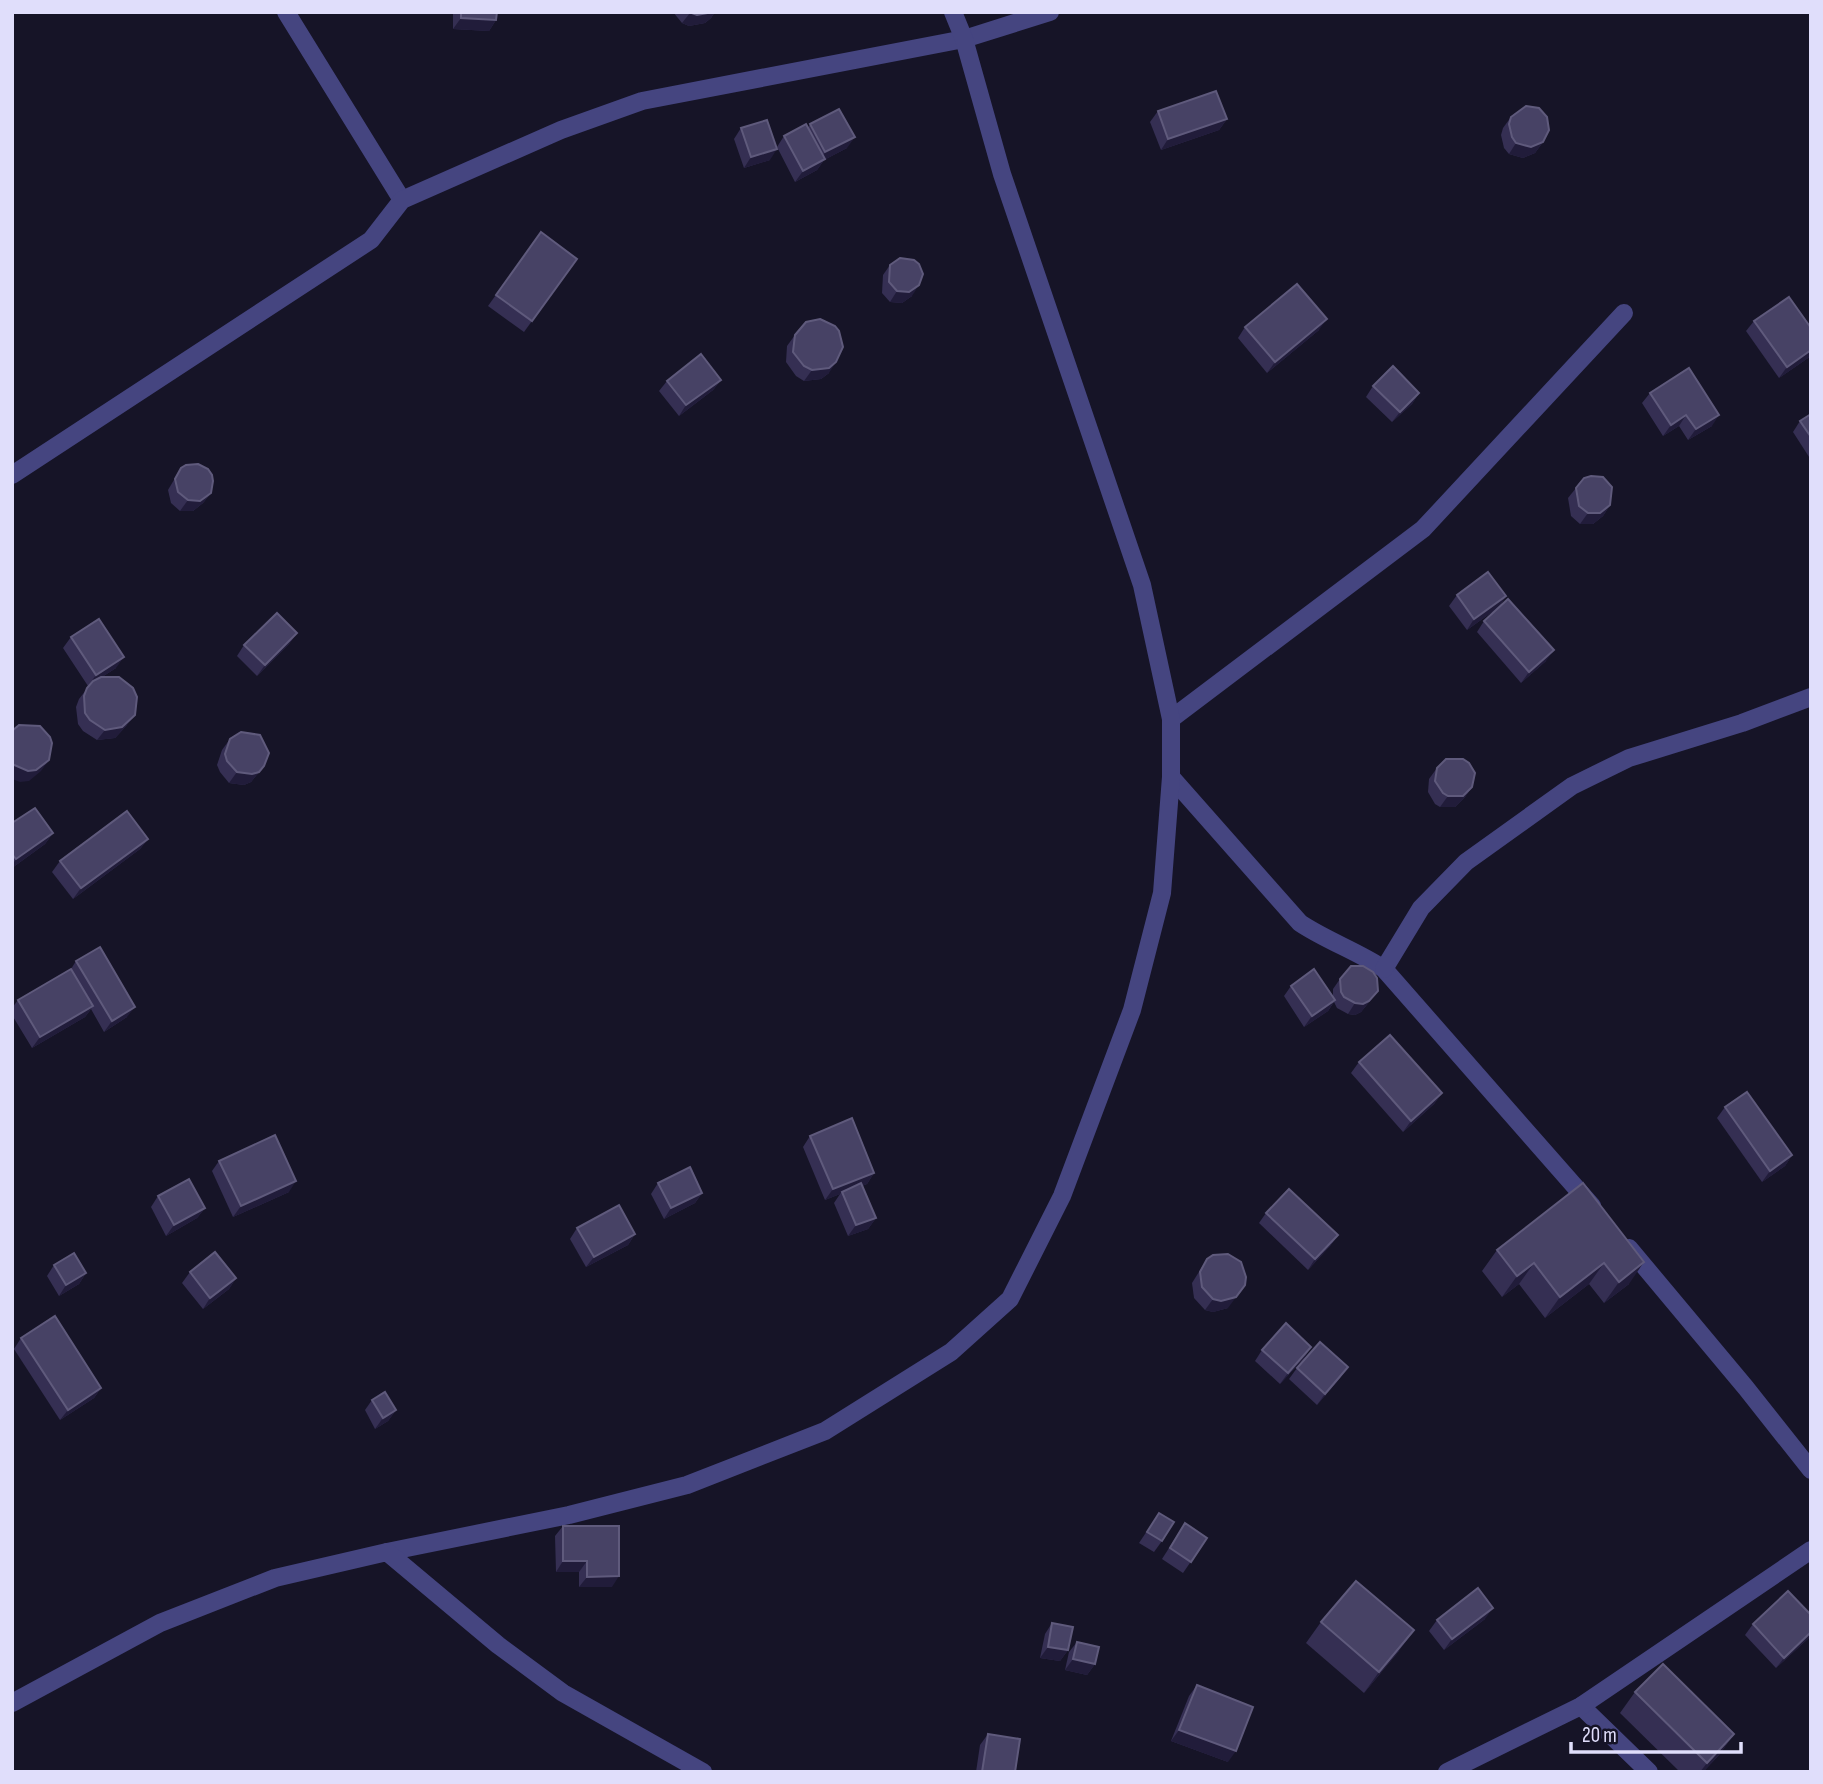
<svg xmlns="http://www.w3.org/2000/svg" width="1823" height="1784" font-family="'Sofia Sans Condensed',sans-serif">
  <style>
    .lines { fill: none; stroke-linecap: round; stroke-linejoin: round }
    .minor { stroke: #454580; stroke-width: 18 }
    .wall { fill: #352f53 }
    .shaded-wall { fill: #211c3a }
    .building { fill: #474265; stroke: #5f5a7c; stroke-width: 2 }
  </style>
  <rect width="100%" height="100%" fill="#161427"/>
  <g class="lines">
    <g class="minor">
      <path d="M 286,12 L 402,200"/>
      <path d="M 12,475 L 371,240 L 402,200 L 561,130 L 642,101 L 964,39 L 1050,12"/>
      <path d="M 1171,719 L 1423,529 L 1624,313"/>
      <path d="M 1171,777 L 1300,923 C 1327,941 1357,951 1384,969 L 1592,1206"/>
      <path d="M 1384,969 L 1421,908 L 1466,862 L 1572,786 L 1629,758 L 1742,723 L 1811,697"/>
      <path d="M 1629,1248 L 1746,1388 L 1811,1470"/>
      <path d="M 387,1552 L 569,1515 L 687,1485 L 825,1431 L 951,1352 L 1010,1299 L 1062,1196 L 1132,1010 L 1162,893 L 1171,777 L 1171,719 L 1142,585 L 1002,174 L 964,39 L 953,12"/>
      <path d="M 12,1703 L 160,1623 L 275,1578 L 387,1552 L 498,1645 L 563,1693 L 703,1772"/>
      <path d="M 1581,1706 L 1649,1772"/>
      <path d="M 1447,1772 L 1581,1706 L 1811,1550"/>
    </g>
  </g>
  <g class="wall">
    <path d="M 453,12 L 497,12 L 496,20 L 489,31 L 453,29 Z"/>
    <path d="M 673,12 L 715,12 L 711,18 L 705,23 L 689,26 L 682,23 Z"/>
    <path d="M 1158,111 L 1227,119 L 1219,130 L 1161,150 L 1150,122 Z"/>
    <path d="M 1511,117 L 1543,142 L 1535,153 L 1523,158 L 1509,154 L 1504,148 L 1501,135 L 1503,128 Z"/>
    <path d="M 810,124 L 847,148 L 824,160 L 817,170 L 795,182 L 777,147 L 784,136 L 808,128 Z"/>
    <path d="M 741,128 L 770,160 L 744,168 L 734,139 Z"/>
    <path d="M 541,232 L 577,259 L 524,332 L 488,306 Z"/>
    <path d="M 890,265 L 912,296 L 902,303 L 890,302 L 882,293 L 883,275 Z"/>
    <path d="M 1754,321 L 1811,356 L 1779,378 L 1746,331 Z"/>
    <path d="M 1245,327 L 1319,330 L 1267,373 L 1238,338 Z"/>
    <path d="M 795,335 L 829,373 L 821,379 L 804,381 L 796,376 L 786,362 L 787,346 Z"/>
    <path d="M 721,380 L 713,390 L 679,416 L 659,391 L 667,381 Z"/>
    <path d="M 1373,386 L 1419,393 L 1412,404 L 1392,422 L 1366,397 Z"/>
    <path d="M 1650,393 L 1712,426 L 1688,440 L 1679,426 L 1663,436 L 1642,403 Z"/>
    <path d="M 1811,414 L 1811,460 L 1793,432 L 1800,421 Z"/>
    <path d="M 181,468 L 211,493 L 203,503 L 193,511 L 180,511 L 171,503 L 168,490 Z"/>
    <path d="M 1576,488 L 1610,505 L 1603,516 L 1593,524 L 1580,524 L 1571,516 L 1568,498 Z"/>
    <path d="M 1457,595 L 1506,596 L 1499,607 L 1467,630 L 1449,606 Z"/>
    <path d="M 1484,621 L 1546,661 L 1521,683 L 1477,632 Z"/>
    <path d="M 297,633 L 289,644 L 257,676 L 237,656 L 244,645 Z"/>
    <path d="M 71,637 L 116,668 L 102,677 L 127,725 L 115,738 L 97,740 L 83,731 L 78,724 L 76,707 L 79,699 L 90,685 L 88,686 L 63,648 Z"/>
    <path d="M 230,739 L 264,766 L 251,782 L 244,785 L 229,783 L 220,772 L 217,765 L 222,750 Z"/>
    <path d="M 1437,768 L 1472,787 L 1465,797 L 1455,807 L 1440,807 L 1435,804 L 1428,792 L 1429,779 Z"/>
    <path d="M 12,823 L 53,833 L 45,844 L 12,868 Z"/>
    <path d="M 148,839 L 140,849 L 73,899 L 52,872 L 60,861 Z"/>
    <path d="M 76,961 L 127,1017 L 104,1032 L 91,1009 L 85,1017 L 32,1048 L 12,1015 L 12,1008 L 18,1000 L 71,969 Z"/>
    <path d="M 1340,979 L 1378,991 L 1361,1012 L 1355,1015 L 1348,1014 L 1337,1008 L 1334,1002 L 1328,1011 L 1304,1027 L 1284,996 L 1291,986 L 1333,997 L 1333,989 Z"/>
    <path d="M 1359,1062 L 1442,1093 L 1434,1104 L 1403,1132 L 1351,1073 Z"/>
    <path d="M 1725,1107 L 1792,1155 L 1785,1166 L 1762,1182 L 1717,1118 Z"/>
    <path d="M 810,1136 L 874,1173 L 867,1184 L 862,1186 L 876,1218 L 868,1229 L 848,1236 L 834,1203 L 840,1194 L 825,1200 L 803,1147 Z"/>
    <path d="M 219,1161 L 289,1192 L 233,1217 L 212,1171 Z"/>
    <path d="M 658,1183 L 702,1193 L 695,1203 L 664,1219 L 651,1194 Z"/>
    <path d="M 1583,1183 L 1629,1284 L 1604,1303 L 1589,1284 L 1545,1318 L 1519,1284 L 1502,1297 L 1482,1271 L 1497,1250 Z"/>
    <path d="M 158,1196 L 205,1208 L 197,1218 L 166,1236 L 151,1207 Z"/>
    <path d="M 1266,1213 L 1338,1235 L 1330,1246 L 1308,1270 L 1259,1223 Z"/>
    <path d="M 577,1228 L 635,1234 L 628,1245 L 586,1267 L 570,1239 Z"/>
    <path d="M 1207,1259 L 1228,1308 L 1213,1312 L 1205,1310 L 1194,1298 L 1192,1283 Z"/>
    <path d="M 54,1265 L 86,1273 L 79,1284 L 59,1296 L 47,1276 Z"/>
    <path d="M 190,1272 L 236,1278 L 229,1289 L 203,1309 L 182,1283 Z"/>
    <path d="M 21,1338 L 101,1388 L 94,1398 L 60,1420 L 14,1349 Z"/>
    <path d="M 1311,1347 L 1304,1358 L 1280,1384 L 1255,1361 L 1262,1350 Z"/>
    <path d="M 1348,1367 L 1340,1378 L 1317,1405 L 1289,1379 L 1297,1368 Z"/>
    <path d="M 372,1400 L 396,1410 L 388,1421 L 375,1429 L 365,1410 Z"/>
    <path d="M 1159,1513 L 1162,1541 L 1154,1552 L 1139,1543 Z"/>
    <path d="M 1185,1523 L 1207,1538 L 1183,1573 L 1162,1559 Z"/>
    <path d="M 563,1526 L 612,1587 L 579,1587 L 579,1572 L 556,1572 L 555,1536 Z"/>
    <path d="M 1485,1619 L 1444,1650 L 1429,1631 L 1437,1620 Z"/>
    <path d="M 1321,1622 L 1399,1651 L 1364,1693 L 1306,1643 Z"/>
    <path d="M 1052,1623 L 1068,1650 L 1060,1661 L 1040,1658 L 1045,1634 Z"/>
    <path d="M 1753,1624 L 1811,1636 L 1776,1668 L 1745,1635 Z"/>
    <path d="M 1077,1642 L 1095,1664 L 1087,1675 L 1065,1670 L 1069,1652 Z"/>
    <path d="M 1197,1685 L 1228,1762 L 1171,1741 L 1189,1696 Z"/>
    <path d="M 1635,1692 L 1734,1734 L 1719,1755 L 1703,1772 L 1680,1772 L 1620,1713 Z"/>
    <path d="M 988,1734 L 1015,1772 L 976,1772 L 980,1745 Z"/>
  </g>
  <g class="shaded-wall">
    <path d="M 715,12 L 711,18 L 705,23 L 689,26 L 682,23 L 690,13 Z"/>
    <path d="M 461,18 L 496,20 L 489,31 L 453,29 Z"/>
    <path d="M 1227,119 L 1219,130 L 1161,150 L 1168,139 Z"/>
    <path d="M 855,137 L 847,148 L 824,160 L 817,170 L 795,182 L 803,171 L 818,163 L 825,152 Z"/>
    <path d="M 1543,142 L 1535,153 L 1523,158 L 1509,154 L 1516,143 Z"/>
    <path d="M 777,149 L 770,160 L 744,168 L 751,157 Z"/>
    <path d="M 919,285 L 912,296 L 902,303 L 890,302 L 897,291 Z"/>
    <path d="M 1327,319 L 1319,330 L 1267,373 L 1275,362 Z"/>
    <path d="M 1811,350 L 1811,356 L 1779,378 L 1787,367 Z"/>
    <path d="M 836,362 L 829,373 L 821,379 L 804,381 L 812,370 Z"/>
    <path d="M 721,380 L 713,390 L 679,416 L 686,405 Z"/>
    <path d="M 1419,393 L 1412,404 L 1392,422 L 1400,412 Z"/>
    <path d="M 1686,415 L 1679,426 L 1663,436 L 1671,425 Z"/>
    <path d="M 1719,415 L 1712,426 L 1688,440 L 1696,429 Z"/>
    <path d="M 211,493 L 203,503 L 193,511 L 180,511 L 188,500 Z"/>
    <path d="M 1610,505 L 1603,516 L 1593,524 L 1580,524 L 1588,513 Z"/>
    <path d="M 1506,596 L 1499,607 L 1467,630 L 1474,619 Z"/>
    <path d="M 297,633 L 289,644 L 257,676 L 265,665 Z"/>
    <path d="M 1554,650 L 1546,661 L 1521,683 L 1529,672 Z"/>
    <path d="M 124,657 L 116,668 L 88,686 L 96,675 Z"/>
    <path d="M 135,715 L 127,725 L 115,738 L 97,740 L 105,730 Z"/>
    <path d="M 49,760 L 41,771 L 29,781 L 20,782 L 12,779 L 13,765 Z"/>
    <path d="M 264,766 L 251,782 L 244,785 L 229,783 L 237,772 Z"/>
    <path d="M 1472,787 L 1465,797 L 1455,807 L 1440,807 L 1448,796 Z"/>
    <path d="M 53,833 L 45,844 L 12,868 L 12,865 L 16,859 Z"/>
    <path d="M 148,839 L 140,849 L 73,899 L 81,888 Z"/>
    <path d="M 1378,991 L 1361,1012 L 1355,1015 L 1348,1014 L 1355,1003 Z"/>
    <path d="M 1335,1000 L 1328,1011 L 1304,1027 L 1312,1016 Z"/>
    <path d="M 93,1006 L 85,1017 L 32,1048 L 40,1037 Z"/>
    <path d="M 135,1007 L 127,1017 L 104,1032 L 112,1021 Z"/>
    <path d="M 1442,1093 L 1434,1104 L 1403,1132 L 1411,1121 Z"/>
    <path d="M 1792,1155 L 1785,1166 L 1762,1182 L 1770,1171 Z"/>
    <path d="M 874,1173 L 867,1184 L 842,1193 L 842,1192 L 840,1194 L 825,1200 L 833,1189 Z"/>
    <path d="M 296,1181 L 289,1192 L 233,1217 L 241,1206 Z"/>
    <path d="M 702,1193 L 695,1203 L 664,1219 L 671,1208 Z"/>
    <path d="M 205,1208 L 197,1218 L 166,1236 L 174,1225 Z"/>
    <path d="M 876,1218 L 868,1229 L 848,1236 L 856,1225 Z"/>
    <path d="M 635,1234 L 628,1245 L 586,1267 L 594,1257 Z"/>
    <path d="M 1338,1235 L 1330,1246 L 1308,1270 L 1315,1259 Z"/>
    <path d="M 1644,1262 L 1629,1284 L 1604,1303 L 1619,1282 Z"/>
    <path d="M 1534,1263 L 1519,1284 L 1502,1297 L 1517,1276 Z"/>
    <path d="M 1604,1263 L 1589,1284 L 1545,1318 L 1560,1297 Z"/>
    <path d="M 86,1273 L 79,1284 L 59,1296 L 66,1285 Z"/>
    <path d="M 236,1278 L 229,1289 L 203,1309 L 210,1298 Z"/>
    <path d="M 1245,1285 L 1228,1308 L 1213,1312 L 1205,1310 L 1213,1299 Z"/>
    <path d="M 1311,1347 L 1304,1358 L 1280,1384 L 1288,1373 Z"/>
    <path d="M 1348,1367 L 1340,1378 L 1317,1405 L 1325,1394 Z"/>
    <path d="M 101,1388 L 94,1398 L 60,1420 L 68,1410 Z"/>
    <path d="M 396,1410 L 388,1421 L 375,1429 L 383,1418 Z"/>
    <path d="M 563,1561 L 587,1561 L 579,1572 L 556,1572 Z"/>
    <path d="M 619,1576 L 612,1587 L 579,1587 L 587,1577 Z"/>
    <path d="M 1493,1608 L 1485,1619 L 1444,1650 L 1452,1639 Z"/>
    <path d="M 1414,1630 L 1399,1651 L 1364,1693 L 1379,1672 Z"/>
    <path d="M 1811,1632 L 1811,1636 L 1776,1668 L 1784,1658 Z"/>
    <path d="M 1048,1647 L 1068,1650 L 1060,1661 L 1040,1658 Z"/>
    <path d="M 1073,1659 L 1095,1664 L 1087,1675 L 1065,1670 Z"/>
    <path d="M 1179,1730 L 1236,1751 L 1228,1762 L 1171,1741 Z"/>
    <path d="M 1734,1734 L 1719,1755 L 1703,1772 L 1700,1772 L 1707,1763 Z"/>
  </g>
  <g class="building">
    <path d="M 461,12 L 497,12 L 496,20 L 461,18 Z"/>
    <path d="M 689,12 L 713,12 L 697,15 Z"/>
    <path d="M 1216,91 L 1227,119 L 1168,139 L 1158,111 Z"/>
    <path d="M 1526,106 L 1539,108 L 1547,117 L 1549,130 L 1543,142 L 1531,147 L 1516,143 L 1512,137 L 1509,124 L 1511,117 Z"/>
    <path d="M 839,109 L 855,137 L 825,152 L 810,124 Z"/>
    <path d="M 767,120 L 777,149 L 751,157 L 741,128 Z"/>
    <path d="M 806,124 L 825,159 L 803,171 L 784,136 Z"/>
    <path d="M 541,232 L 577,259 L 532,321 L 496,295 Z"/>
    <path d="M 900,258 L 914,260 L 919,264 L 923,274 L 919,285 L 909,292 L 897,291 L 889,282 L 890,265 Z"/>
    <path d="M 1297,284 L 1327,319 L 1275,362 L 1245,327 Z"/>
    <path d="M 1789,297 L 1811,328 L 1811,350 L 1787,367 L 1754,321 Z"/>
    <path d="M 820,319 L 835,326 L 839,331 L 843,347 L 836,362 L 829,368 L 812,370 L 804,366 L 793,352 L 795,335 L 806,322 Z"/>
    <path d="M 701,354 L 721,380 L 686,405 L 667,381 Z"/>
    <path d="M 1393,366 L 1419,393 L 1400,412 L 1373,386 Z"/>
    <path d="M 1689,368 L 1719,415 L 1696,429 L 1686,415 L 1671,425 L 1650,393 Z"/>
    <path d="M 1811,414 L 1811,437 L 1800,421 Z"/>
    <path d="M 198,464 L 208,469 L 212,475 L 213,481 L 211,493 L 200,501 L 188,500 L 178,492 L 175,479 L 181,468 L 186,465 Z"/>
    <path d="M 1591,476 L 1603,477 L 1612,487 L 1610,505 L 1600,513 L 1588,513 L 1579,506 L 1576,488 L 1584,478 Z"/>
    <path d="M 1488,572 L 1506,596 L 1474,619 L 1457,595 Z"/>
    <path d="M 1508,599 L 1554,650 L 1529,672 L 1484,621 Z"/>
    <path d="M 277,613 L 297,633 L 265,665 L 244,645 Z"/>
    <path d="M 99,619 L 124,657 L 96,675 L 71,637 Z"/>
    <path d="M 101,677 L 119,677 L 133,688 L 137,697 L 135,715 L 122,727 L 105,730 L 90,720 L 85,713 L 84,696 L 87,688 L 93,681 Z"/>
    <path d="M 19,725 L 40,726 L 50,737 L 52,743 L 49,760 L 36,770 L 28,771 L 12,764 L 12,731 Z"/>
    <path d="M 241,732 L 260,735 L 269,753 L 264,766 L 259,772 L 252,774 L 237,772 L 227,761 L 225,754 L 230,739 Z"/>
    <path d="M 1446,759 L 1463,759 L 1469,763 L 1475,773 L 1472,787 L 1463,796 L 1448,796 L 1443,793 L 1435,781 L 1437,768 Z"/>
    <path d="M 35,808 L 53,833 L 16,859 L 12,854 L 12,823 Z"/>
    <path d="M 127,811 L 148,839 L 81,888 L 60,861 Z"/>
    <path d="M 100,947 L 135,1007 L 112,1021 L 76,961 Z"/>
    <path d="M 1351,966 L 1363,966 L 1373,972 L 1377,978 L 1378,991 L 1369,1001 L 1363,1004 L 1355,1003 L 1344,997 L 1341,992 L 1340,979 Z"/>
    <path d="M 71,969 L 93,1006 L 40,1037 L 18,1000 Z"/>
    <path d="M 1314,969 L 1335,1000 L 1312,1016 L 1291,986 Z"/>
    <path d="M 1390,1035 L 1442,1093 L 1411,1121 L 1359,1062 Z"/>
    <path d="M 1747,1092 L 1792,1155 L 1770,1171 L 1725,1107 Z"/>
    <path d="M 852,1118 L 874,1173 L 833,1189 L 810,1136 Z"/>
    <path d="M 275,1135 L 296,1181 L 241,1206 L 219,1161 Z"/>
    <path d="M 690,1167 L 702,1193 L 671,1208 L 658,1183 Z"/>
    <path d="M 189,1179 L 205,1208 L 174,1225 L 158,1196 Z"/>
    <path d="M 861,1183 L 876,1218 L 856,1225 L 842,1192 Z"/>
    <path d="M 1583,1183 L 1644,1262 L 1619,1282 L 1604,1263 L 1560,1297 L 1534,1263 L 1517,1276 L 1497,1250 Z"/>
    <path d="M 1289,1189 L 1338,1235 L 1315,1259 L 1266,1213 Z"/>
    <path d="M 619,1205 L 635,1234 L 594,1257 L 577,1228 Z"/>
    <path d="M 215,1252 L 236,1278 L 210,1298 L 190,1272 Z"/>
    <path d="M 74,1253 L 86,1273 L 66,1285 L 54,1265 Z"/>
    <path d="M 1228,1254 L 1241,1262 L 1246,1277 L 1245,1285 L 1236,1297 L 1221,1301 L 1213,1299 L 1202,1287 L 1200,1272 L 1207,1259 L 1213,1255 Z"/>
    <path d="M 55,1316 L 101,1388 L 68,1410 L 21,1338 Z"/>
    <path d="M 1286,1323 L 1311,1347 L 1288,1373 L 1262,1350 Z"/>
    <path d="M 1320,1342 L 1348,1367 L 1325,1394 L 1297,1368 Z"/>
    <path d="M 385,1392 L 396,1410 L 383,1418 L 372,1400 Z"/>
    <path d="M 1159,1513 L 1174,1522 L 1162,1541 L 1147,1532 Z"/>
    <path d="M 1185,1523 L 1207,1538 L 1191,1562 L 1170,1548 Z"/>
    <path d="M 563,1526 L 619,1526 L 619,1576 L 587,1577 L 587,1561 L 563,1561 Z"/>
    <path d="M 1356,1581 L 1414,1630 L 1379,1672 L 1321,1622 Z"/>
    <path d="M 1478,1588 L 1493,1608 L 1452,1639 L 1437,1620 Z"/>
    <path d="M 1788,1591 L 1811,1615 L 1811,1632 L 1784,1658 L 1753,1624 Z"/>
    <path d="M 1052,1623 L 1073,1627 L 1068,1650 L 1048,1647 Z"/>
    <path d="M 1077,1642 L 1099,1647 L 1095,1664 L 1073,1659 Z"/>
    <path d="M 1663,1664 L 1734,1734 L 1707,1763 L 1635,1692 Z"/>
    <path d="M 1197,1685 L 1253,1707 L 1236,1751 L 1179,1730 Z"/>
    <path d="M 988,1734 L 1020,1739 L 1015,1772 L 982,1772 Z"/>
  </g>
  <rect width="1823" height="1784" fill="none" stroke="#e0defb" stroke-width="28"/>
  <path d="M1571 1742v10h170v-10" fill="none" stroke="#e0defb" stroke-width="3.5"/>
  <text x="1582" y="1742" font-size="21" fill="#e0defb" stroke="#161427" stroke-width="5" paint-order="stroke">20 m</text>
</svg>
